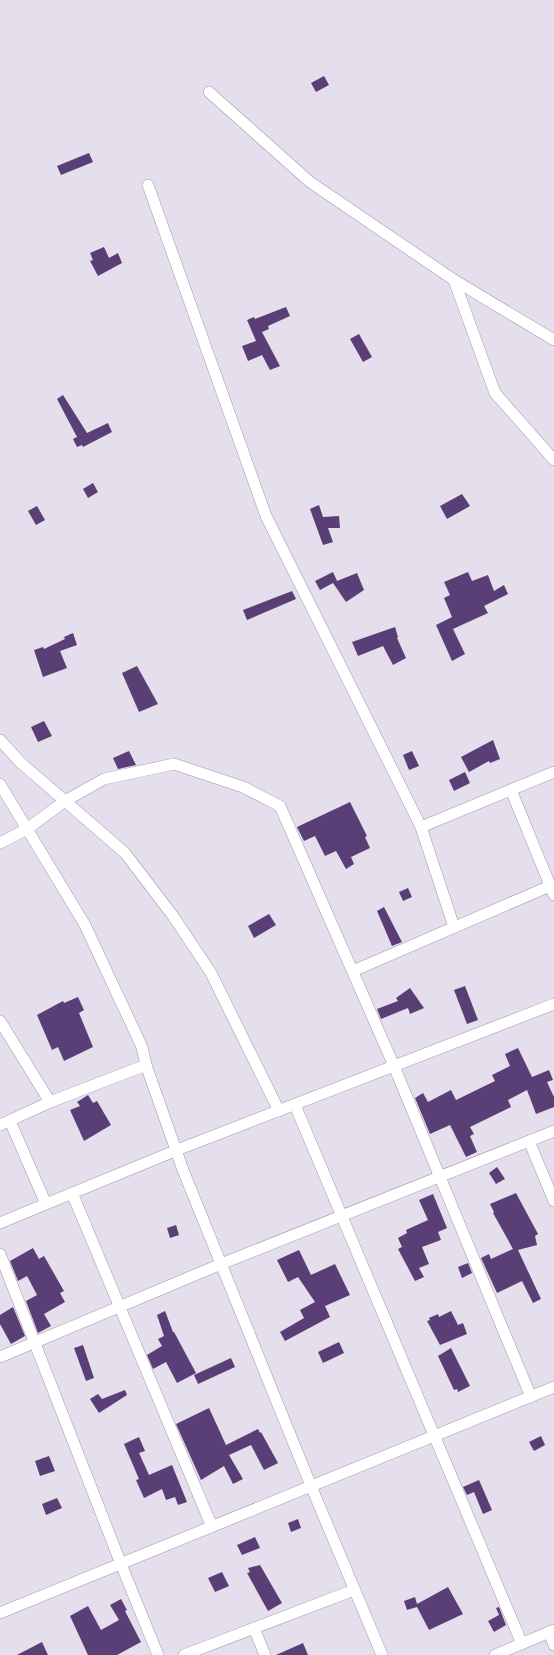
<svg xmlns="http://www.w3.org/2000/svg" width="554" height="1655" font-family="Helvetica,sans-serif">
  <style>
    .building { fill: #5a3e76 }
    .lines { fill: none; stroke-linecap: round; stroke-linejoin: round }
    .street-casing { stroke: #9f99a7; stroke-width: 12 }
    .street { stroke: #fff; stroke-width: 11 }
  </style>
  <rect width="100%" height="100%" fill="#e5deed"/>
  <g class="building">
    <path d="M 324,76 L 329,85 L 316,92 L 311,83 Z"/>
    <path d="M 89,153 L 93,162 L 61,175 L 57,166 Z"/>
    <path d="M 104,247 L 109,258 L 118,253 L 122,263 L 98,276 L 90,261 L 93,260 L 90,253 Z"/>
    <path d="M 286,307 L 290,316 L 268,326 L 269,329 L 262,332 L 280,366 L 270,370 L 262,355 L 248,361 L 242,346 L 256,341 L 247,320 L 254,317 L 255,319 Z"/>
    <path d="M 359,334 L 372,357 L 363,362 L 350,339 Z"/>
    <path d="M 63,395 L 87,433 L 108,423 L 112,432 L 83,447 L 82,445 L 77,447 L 73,439 L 77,437 L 57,399 Z"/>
    <path d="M 93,483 L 98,492 L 88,498 L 83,489 Z"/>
    <path d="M 462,494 L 470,506 L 447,519 L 440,506 Z"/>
    <path d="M 319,505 L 323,517 L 339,516 L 340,528 L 328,528 L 333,542 L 323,545 L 310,509 Z"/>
    <path d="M 37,506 L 45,520 L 36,525 L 28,511 Z"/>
    <path d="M 333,572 L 337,581 L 357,573 L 364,590 L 346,602 L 333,583 L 320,590 L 315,581 Z"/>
    <path d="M 468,572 L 472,581 L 488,575 L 494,591 L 504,585 L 508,594 L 484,606 L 488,613 L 453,629 L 465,654 L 452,661 L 436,625 L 452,617 L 444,598 L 450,595 L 444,582 Z"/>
    <path d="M 292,591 L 296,599 L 247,620 L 243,610 Z"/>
    <path d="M 395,627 L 398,637 L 397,638 L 406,658 L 393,665 L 383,646 L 358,656 L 352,642 Z"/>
    <path d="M 73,633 L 77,645 L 60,651 L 67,668 L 43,677 L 34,650 L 43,647 L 44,649 L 65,639 L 64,637 Z"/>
    <path d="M 137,666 L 158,704 L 139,712 L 122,673 Z"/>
    <path d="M 44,721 L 52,736 L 38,742 L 31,727 Z"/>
    <path d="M 493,740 L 500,759 L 490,763 L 489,761 L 469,772 L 461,757 Z"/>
    <path d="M 129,751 L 136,765 L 118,769 L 113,758 Z"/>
    <path d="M 412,751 L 419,766 L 409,770 L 403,755 Z"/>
    <path d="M 465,772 L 470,783 L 454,791 L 449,780 Z"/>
    <path d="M 350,802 L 367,836 L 365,837 L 370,848 L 351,857 L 354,864 L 346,869 L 336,851 L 325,856 L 315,836 L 304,841 L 297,827 Z"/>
    <path d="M 408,888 L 412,897 L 403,901 L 399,892 Z"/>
    <path d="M 384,907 L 402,942 L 392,946 L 377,911 Z"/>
    <path d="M 269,914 L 276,925 L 254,938 L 248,926 Z"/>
    <path d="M 465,986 L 478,1020 L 467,1024 L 454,990 Z"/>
    <path d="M 410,988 L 424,1008 L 410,1014 L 408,1008 L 381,1019 L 377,1009 L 398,1001 L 396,998 Z"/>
    <path d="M 78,997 L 84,1010 L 79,1013 L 93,1047 L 64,1061 L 58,1047 L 52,1050 L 37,1015 L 63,1001 L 64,1003 Z"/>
    <path d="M 518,1048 L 532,1077 L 549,1070 L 553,1080 L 547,1082 L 554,1097 L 554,1107 L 536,1114 L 527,1090 L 508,1100 L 511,1107 L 470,1127 L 474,1134 L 470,1136 L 477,1152 L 466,1157 L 450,1125 L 430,1134 L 415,1098 L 423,1093 L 428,1102 L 451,1090 L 456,1100 L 495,1081 L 492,1075 L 510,1066 L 505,1054 Z"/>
    <path d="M 88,1095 L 93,1103 L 97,1101 L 111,1125 L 84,1141 L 70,1110 L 80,1106 L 77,1102 Z"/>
    <path d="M 497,1167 L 505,1179 L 496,1184 L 489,1173 Z"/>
    <path d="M 516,1193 L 538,1234 L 535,1236 L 537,1245 L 518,1250 L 541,1299 L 533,1303 L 522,1281 L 497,1293 L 481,1258 L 489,1254 L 491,1259 L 513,1249 L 493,1213 L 494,1212 L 490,1204 Z"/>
    <path d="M 433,1194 L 447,1228 L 438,1232 L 441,1240 L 422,1247 L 429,1264 L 419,1268 L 424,1277 L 415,1281 L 398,1249 L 402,1247 L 398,1238 L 407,1233 L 406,1230 L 428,1220 L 419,1200 Z"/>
    <path d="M 176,1225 L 179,1235 L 170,1238 L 167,1228 Z"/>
    <path d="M 33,1248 L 39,1259 L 44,1256 L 64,1291 L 60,1293 L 65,1302 L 44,1314 L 51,1326 L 38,1333 L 26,1301 L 37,1295 L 27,1276 L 18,1281 L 10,1261 Z"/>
    <path d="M 299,1250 L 311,1275 L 335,1264 L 350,1295 L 325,1306 L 330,1317 L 285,1341 L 280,1332 L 304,1318 L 300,1310 L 315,1302 L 298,1277 L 288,1282 L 277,1260 Z"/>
    <path d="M 468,1263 L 472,1273 L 462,1278 L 458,1267 Z"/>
    <path d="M 13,1307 L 25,1336 L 11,1344 L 0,1324 L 0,1315 Z"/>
    <path d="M 165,1311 L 173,1332 L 174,1332 L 196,1373 L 177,1383 L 166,1362 L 153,1369 L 147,1355 L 162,1346 L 158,1339 L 164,1336 L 157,1315 Z"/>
    <path d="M 451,1311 L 458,1325 L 463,1323 L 467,1334 L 440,1345 L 427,1321 L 430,1320 L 429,1318 L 438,1314 L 439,1317 Z"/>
    <path d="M 339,1342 L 344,1353 L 323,1363 L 318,1352 Z"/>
    <path d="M 83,1345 L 94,1378 L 86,1381 L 74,1348 Z"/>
    <path d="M 451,1348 L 470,1386 L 458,1392 L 457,1389 L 454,1390 L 438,1356 Z"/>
    <path d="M 231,1358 L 235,1367 L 198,1384 L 194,1375 Z"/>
    <path d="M 125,1390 L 127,1395 L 99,1413 L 90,1399 L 98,1394 L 102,1399 Z"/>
    <path d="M 209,1408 L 226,1445 L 258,1429 L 260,1433 L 261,1432 L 278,1463 L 264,1470 L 251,1445 L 229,1455 L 243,1479 L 233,1484 L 224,1466 L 201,1480 L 176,1424 Z"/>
    <path d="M 541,1436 L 545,1445 L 534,1451 L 529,1442 Z"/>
    <path d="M 139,1437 L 145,1451 L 139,1453 L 149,1475 L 172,1465 L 187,1502 L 178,1505 L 175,1497 L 166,1500 L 162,1489 L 144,1498 L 136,1480 L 139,1479 L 124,1444 Z"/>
    <path d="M 49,1456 L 55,1471 L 40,1476 L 35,1461 Z"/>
    <path d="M 479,1480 L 492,1510 L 483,1514 L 474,1492 L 467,1495 L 463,1487 Z"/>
    <path d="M 57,1498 L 62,1508 L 46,1515 L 42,1504 Z"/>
    <path d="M 298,1519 L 301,1528 L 291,1532 L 288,1523 Z"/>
    <path d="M 255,1537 L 260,1548 L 242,1555 L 237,1545 Z"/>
    <path d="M 260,1565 L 282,1603 L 268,1611 L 247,1573 L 250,1572 L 248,1568 Z"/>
    <path d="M 222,1572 L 229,1586 L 215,1592 L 208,1578 Z"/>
    <path d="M 448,1587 L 463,1614 L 429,1630 L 417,1607 L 407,1610 L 404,1601 L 415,1597 L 417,1604 Z"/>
    <path d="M 121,1599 L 127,1610 L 125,1611 L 141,1642 L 117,1655 L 88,1655 L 70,1616 L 88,1606 L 101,1630 L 119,1620 L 110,1605 Z"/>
    <path d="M 499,1607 L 506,1625 L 494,1632 L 488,1621 L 499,1615 L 496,1608 Z"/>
    <path d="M 42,1642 L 48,1655 L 17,1655 Z"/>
    <path d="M 303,1643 L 308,1655 L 276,1655 Z"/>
  </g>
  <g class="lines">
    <defs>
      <g id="street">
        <path d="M 209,92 L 310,182 L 454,280 L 554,340"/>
        <path d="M 148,185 L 266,516 L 421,827 L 454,927"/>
        <path d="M 454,280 L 495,393 L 554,460"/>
        <path d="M 0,740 L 20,762 L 125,853 L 173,916 L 211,973 L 279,1111"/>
        <path d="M 0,784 L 85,925 L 142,1047 L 146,1065 L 183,1170 L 311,1486 L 382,1655"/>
        <path d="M 511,790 L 554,895"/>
        <path d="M 421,827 L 554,772"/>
        <path d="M 0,843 L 27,829 L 65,801 L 104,779 L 174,764 L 243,787 L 280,806 L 394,1066 L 531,1397"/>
        <path d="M 353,971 L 550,886"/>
        <path d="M 0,1021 L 50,1102"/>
        <path d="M 295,1105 L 522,1644"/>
        <path d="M 10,1121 L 46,1204"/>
        <path d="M 0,1125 L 50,1102 L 146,1065"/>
        <path d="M 529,1141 L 554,1201"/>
        <path d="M 72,1193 L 212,1527"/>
        <path d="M 0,1223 L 177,1150 L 554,1004"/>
        <path d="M 0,1254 L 121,1564 L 158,1655"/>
        <path d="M 0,1357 L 221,1264 L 554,1131"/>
        <path d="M 0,1613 L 554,1387"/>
        <path d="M 254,1628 L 265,1655"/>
        <path d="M 549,1632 L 554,1645"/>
        <path d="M 184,1655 L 354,1590"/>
        <path d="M 495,1655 L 554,1630"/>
      </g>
    </defs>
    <use href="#street" class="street-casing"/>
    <use href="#street" class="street"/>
  </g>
</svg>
